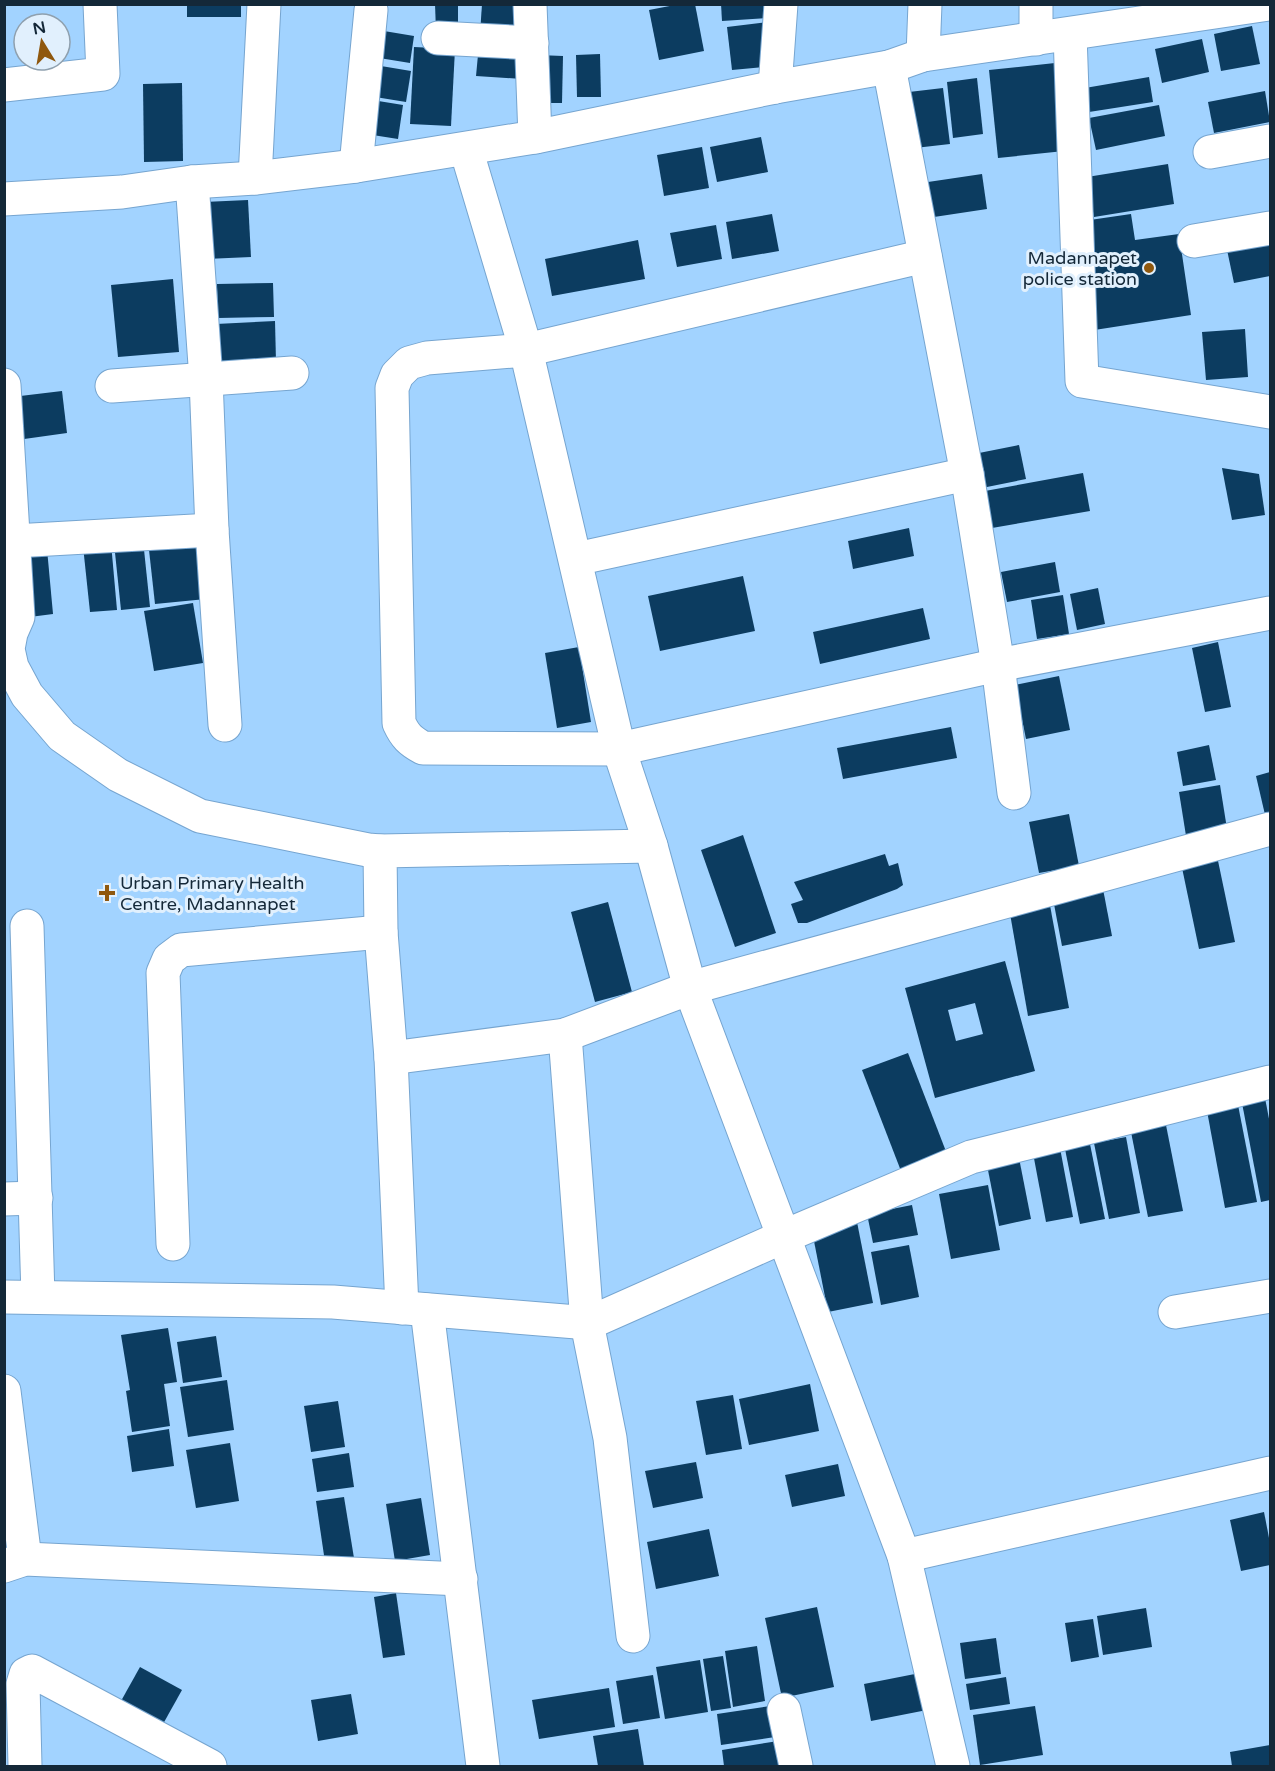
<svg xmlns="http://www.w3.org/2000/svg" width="1275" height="1771" font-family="'Varela Round',sans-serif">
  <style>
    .building { fill: #0c3c60; fill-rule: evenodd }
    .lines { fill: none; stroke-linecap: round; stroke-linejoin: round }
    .minor-casing { stroke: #76a5d0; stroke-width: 35 }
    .minor { stroke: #fff; stroke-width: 33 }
    .poi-dot { fill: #8f580e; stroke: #e1f0fd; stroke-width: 2 }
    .labels { text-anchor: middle; stroke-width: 6; stroke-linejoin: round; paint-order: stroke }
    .poi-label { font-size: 18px; fill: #142838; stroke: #e1f0fd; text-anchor: end }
  </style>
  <rect width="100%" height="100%" fill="#a2d3ff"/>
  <g class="building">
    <rect x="187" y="4" width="54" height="13"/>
    <path d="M 435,4 L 458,4 L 458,30 L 436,31 Z"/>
    <path d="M 482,4 L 518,4 L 517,35 L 480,34 Z"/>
    <path d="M 680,4 L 695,4 L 704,51 L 659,60 L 649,10 Z"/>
    <path d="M 721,4 L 765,4 L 766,18 L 722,21 Z"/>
    <path d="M 768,22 L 773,66 L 732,70 L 727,27 Z"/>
    <path d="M 1252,26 L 1260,64 L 1221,71 L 1214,34 Z"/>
    <path d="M 372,29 L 414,36 L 410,63 L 367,56 Z"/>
    <path d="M 1202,39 L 1209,72 L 1162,83 L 1155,49 Z"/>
    <path d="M 479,44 L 524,47 L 522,79 L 476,76 Z"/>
    <path d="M 414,47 L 455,49 L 451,126 L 410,124 Z"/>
    <path d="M 600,54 L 601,97 L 577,97 L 576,55 Z"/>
    <path d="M 538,55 L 563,56 L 562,103 L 538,103 Z"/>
    <path d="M 1055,63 L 1064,151 L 998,158 L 989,70 Z"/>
    <path d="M 369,64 L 411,71 L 406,102 L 363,95 Z"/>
    <path d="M 1149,77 L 1153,102 L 1089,112 L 1085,88 Z"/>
    <path d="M 977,78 L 983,134 L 953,138 L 947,82 Z"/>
    <path d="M 182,83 L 183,161 L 144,162 L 143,84 Z"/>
    <path d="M 943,88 L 950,144 L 915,148 L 909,92 Z"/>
    <path d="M 1265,91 L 1270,122 L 1214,133 L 1208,102 Z"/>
    <path d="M 366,99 L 403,105 L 398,139 L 360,133 Z"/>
    <path d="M 1159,105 L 1165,136 L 1096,150 L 1089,118 Z"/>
    <path d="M 761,137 L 768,172 L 717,182 L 710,147 Z"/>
    <path d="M 702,147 L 709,188 L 664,196 L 657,155 Z"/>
    <path d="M 1168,164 L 1174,204 L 1094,217 L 1087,177 Z"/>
    <path d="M 982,174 L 987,209 L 934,217 L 928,182 Z"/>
    <path d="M 248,200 L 251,257 L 206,259 L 204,202 Z"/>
    <path d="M 772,214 L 779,251 L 732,259 L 726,222 Z"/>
    <path d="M 1131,214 L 1135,240 L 1179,234 L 1191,315 L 1088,331 L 1083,221 Z"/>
    <path d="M 716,225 L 722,259 L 677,267 L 670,233 Z"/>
    <path d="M 1270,236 L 1270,276 L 1234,283 L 1226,245 Z"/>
    <path d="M 638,240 L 645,279 L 552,296 L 545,259 Z"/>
    <path d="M 173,279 L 179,352 L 118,357 L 111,285 Z"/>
    <path d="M 273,283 L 274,317 L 218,318 L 217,284 Z"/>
    <path d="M 275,321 L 276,362 L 218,365 L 216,324 Z"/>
    <path d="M 1245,329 L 1248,377 L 1206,380 L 1202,332 Z"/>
    <path d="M 62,391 L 67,433 L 17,440 L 12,397 Z"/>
    <path d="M 1019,445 L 1026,479 L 982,488 L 974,454 Z"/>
    <path d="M 1222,468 L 1259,474 L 1265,515 L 1232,520 Z"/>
    <path d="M 1083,473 L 1090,511 L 992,528 L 985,491 Z"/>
    <path d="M 909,528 L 914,556 L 853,569 L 848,541 Z"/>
    <path d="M 199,536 L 206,599 L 155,604 L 148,541 Z"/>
    <path d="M 143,540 L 150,607 L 121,610 L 114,543 Z"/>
    <path d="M 111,543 L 117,610 L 90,612 L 83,546 Z"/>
    <path d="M 47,549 L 53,614 L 22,618 L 16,552 Z"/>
    <path d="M 1055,562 L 1060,592 L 1007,602 L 1001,572 Z"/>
    <path d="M 743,576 L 755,631 L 660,651 L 648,596 Z"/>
    <path d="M 1098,588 L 1105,624 L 1077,630 L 1070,594 Z"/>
    <path d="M 1063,595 L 1069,634 L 1037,639 L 1031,600 Z"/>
    <path d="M 193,603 L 203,663 L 154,671 L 144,611 Z"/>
    <path d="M 923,608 L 930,639 L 820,664 L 813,632 Z"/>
    <path d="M 1218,642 L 1231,707 L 1205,712 L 1192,648 Z"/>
    <path d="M 579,647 L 591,722 L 557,728 L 545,653 Z"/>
    <path d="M 1059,676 L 1070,730 L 1026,739 L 1015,685 Z"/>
    <path d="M 951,727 L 957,758 L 843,779 L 837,748 Z"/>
    <path d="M 1209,745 L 1216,780 L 1183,786 L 1177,752 Z"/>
    <path d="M 1270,772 L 1270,818 L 1266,819 L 1256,776 Z"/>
    <path d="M 1220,785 L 1228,835 L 1187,842 L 1179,792 Z"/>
    <path d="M 1069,814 L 1079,866 L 1039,873 L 1029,822 Z"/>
    <path d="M 743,835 L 776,933 L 735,947 L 701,850 Z"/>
    <path d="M 885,854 L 889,866 L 898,863 L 903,885 L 897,889 L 807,923 L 798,923 L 791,904 L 803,900 L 794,882 Z"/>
    <path d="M 1217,856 L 1235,942 L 1199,949 L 1181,863 Z"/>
    <path d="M 1103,889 L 1112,936 L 1062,946 L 1053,899 Z"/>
    <path d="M 1049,900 L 1069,1008 L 1028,1016 L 1009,908 Z"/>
    <path d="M 608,902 L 632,992 L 595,1002 L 571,912 Z"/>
    <path d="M 1005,961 L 1035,1071 L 935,1098 L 905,988 ZM 975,1003 L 983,1034 L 956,1041 L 948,1010 Z"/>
    <path d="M 908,1053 L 947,1154 L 901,1171 L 862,1070 Z"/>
    <path d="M 1265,1098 L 1270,1124 L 1270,1200 L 1261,1202 L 1242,1103 Z"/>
    <path d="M 1238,1105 L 1257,1202 L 1225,1208 L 1207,1111 Z"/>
    <path d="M 1165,1120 L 1183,1211 L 1148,1217 L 1130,1127 Z"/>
    <path d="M 1126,1137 L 1140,1213 L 1109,1219 L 1094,1143 Z"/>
    <path d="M 1090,1144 L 1105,1219 L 1080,1224 L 1065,1149 Z"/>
    <path d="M 1060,1148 L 1073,1217 L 1046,1222 L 1033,1153 Z"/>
    <path d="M 1019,1158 L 1031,1219 L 999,1226 L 987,1165 Z"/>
    <path d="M 988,1185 L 1000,1250 L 951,1259 L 939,1194 Z"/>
    <path d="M 912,1205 L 918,1235 L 873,1243 L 867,1214 Z"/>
    <path d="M 857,1222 L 873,1303 L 828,1312 L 812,1231 Z"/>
    <path d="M 909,1245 L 919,1297 L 881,1305 L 871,1252 Z"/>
    <path d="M 168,1328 L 177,1382 L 164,1384 L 170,1426 L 132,1432 L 126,1391 L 130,1390 L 121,1335 Z"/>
    <path d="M 216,1336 L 222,1377 L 183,1383 L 177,1342 Z"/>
    <path d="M 227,1380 L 234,1430 L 188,1437 L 180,1387 Z"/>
    <path d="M 810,1384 L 819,1431 L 749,1445 L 739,1399 Z"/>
    <path d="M 733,1395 L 742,1449 L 706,1455 L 696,1401 Z"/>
    <path d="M 338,1401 L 345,1447 L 311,1452 L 304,1406 Z"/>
    <path d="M 169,1429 L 174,1466 L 132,1472 L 127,1436 Z"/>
    <path d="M 230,1443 L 239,1501 L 196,1508 L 186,1450 Z"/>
    <path d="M 349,1453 L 354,1487 L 317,1492 L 312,1459 Z"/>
    <path d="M 696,1462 L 703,1498 L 653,1508 L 645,1471 Z"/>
    <path d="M 838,1464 L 845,1496 L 792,1507 L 785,1475 Z"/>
    <path d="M 344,1497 L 354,1558 L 325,1562 L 316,1501 Z"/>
    <path d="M 421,1498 L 430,1555 L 395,1561 L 386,1504 Z"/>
    <path d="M 1264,1512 L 1270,1543 L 1270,1565 L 1241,1571 L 1230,1520 Z"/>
    <path d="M 709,1529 L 719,1576 L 656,1589 L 647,1542 Z"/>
    <path d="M 396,1593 L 405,1655 L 383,1658 L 374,1597 Z"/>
    <path d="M 817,1607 L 834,1687 L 782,1698 L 765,1618 Z"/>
    <path d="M 1146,1608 L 1152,1647 L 1103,1655 L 1097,1616 Z"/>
    <path d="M 1093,1619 L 1099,1657 L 1071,1662 L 1065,1623 Z"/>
    <path d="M 996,1638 L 1001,1674 L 965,1679 L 960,1643 Z"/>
    <path d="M 757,1646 L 765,1701 L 733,1707 L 725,1651 Z"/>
    <path d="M 723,1656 L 731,1708 L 711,1711 L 703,1659 Z"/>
    <path d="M 700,1660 L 708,1712 L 665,1719 L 656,1667 Z"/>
    <path d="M 140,1667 L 182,1690 L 163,1724 L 121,1701 Z"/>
    <path d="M 925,1672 L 932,1709 L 871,1721 L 864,1684 Z"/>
    <path d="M 653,1675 L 660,1718 L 623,1724 L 616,1681 Z"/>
    <path d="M 1006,1677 L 1010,1704 L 970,1710 L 966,1684 Z"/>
    <path d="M 609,1688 L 615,1727 L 539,1739 L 532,1700 Z"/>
    <path d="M 351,1694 L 358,1734 L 318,1741 L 311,1700 Z"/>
    <path d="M 770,1706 L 775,1737 L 721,1745 L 717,1714 Z"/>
    <path d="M 1035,1706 L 1043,1755 L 980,1765 L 973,1715 Z"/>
    <path d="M 638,1729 L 644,1766 L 598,1766 L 593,1736 Z"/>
    <path d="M 778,1741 L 782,1766 L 724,1766 L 722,1750 Z"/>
    <path d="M 1270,1745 L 1270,1766 L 1232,1766 L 1230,1752 Z"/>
  </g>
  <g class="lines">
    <defs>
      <g id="minor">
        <path d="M 530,4 L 535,137"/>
        <path d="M 1070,34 L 1082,381 L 1270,412"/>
        <path d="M 438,38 L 532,43"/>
        <path d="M 1036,39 L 1036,4"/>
        <path d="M 923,55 L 925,4"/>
        <path d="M 889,67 L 967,474 L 998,665 L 1014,793"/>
        <path d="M 4,85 L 103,74 L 100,4"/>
        <path d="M 775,87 L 781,4"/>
        <path d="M 466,149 L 526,350 L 619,749 L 651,846 L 690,988 L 904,1556 L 953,1766"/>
        <path d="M 1210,152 L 1270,141"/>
        <path d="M 356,166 L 371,10"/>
        <path d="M 255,178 L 264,4"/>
        <path d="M 192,182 L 206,379 L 212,530 L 225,725"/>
        <path d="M 4,199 L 122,192 L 192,182 L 255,178 L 356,166 L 535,137 L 775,87 L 889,67 L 923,55 L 1269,4"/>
        <path d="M 1194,241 L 1270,228"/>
        <path d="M 925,256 L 526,350 L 427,358 L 409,363 L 397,375 L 392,388 L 399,723 C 405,736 410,741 423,748 L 619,749 L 998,665 L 1270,613"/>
        <path d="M 4,385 L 18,617 L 11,633 L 8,649 L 12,667 L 27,695 L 62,736 L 118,775 L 200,816 L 368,850 L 380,851"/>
        <path d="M 112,386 L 292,373"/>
        <path d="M 14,541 L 212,530"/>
        <path d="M 576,559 L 967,474"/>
        <path d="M 27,926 L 38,1297"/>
        <path d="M 565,1035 L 587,1323 L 610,1438 L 633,1636"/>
        <path d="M 391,1058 L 565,1035 L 690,988 L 1270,829"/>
        <path d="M 4,1199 L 36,1198"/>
        <path d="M 173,1244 L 163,973 L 169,959 L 181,950 L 381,932"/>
        <path d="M 4,1297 L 333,1302 L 589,1323 L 785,1236 L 971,1157 L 1270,1082"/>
        <path d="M 402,1308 L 391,1058 L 381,932 L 380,851 L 651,846"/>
        <path d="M 427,1310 L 483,1766"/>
        <path d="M 1175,1312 L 1270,1296"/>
        <path d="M 4,1391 L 25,1559"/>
        <path d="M 904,1556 L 1270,1473"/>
        <path d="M 4,1566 L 25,1559 L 461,1579"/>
        <path d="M 784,1710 L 796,1766"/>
        <path d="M 25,1766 L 23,1684 L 26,1674 L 32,1671 L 210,1766"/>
      </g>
    </defs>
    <use href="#minor" class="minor-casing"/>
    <use href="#minor" class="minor"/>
  </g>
  <g class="poi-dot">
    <circle cx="1149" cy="268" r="6"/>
    <path d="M104 884h6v6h6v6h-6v6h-6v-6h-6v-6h6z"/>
  </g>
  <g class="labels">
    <g class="poi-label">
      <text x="1137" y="264">Madannapet<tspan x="1137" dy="21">police station</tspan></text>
      <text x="120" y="889" text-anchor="start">Urban Primary Health<tspan x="120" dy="21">Centre, Madannapet</tspan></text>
    </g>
  </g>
  <rect width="1275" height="1771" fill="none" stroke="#142838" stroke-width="12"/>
  <g transform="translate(42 42) rotate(349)"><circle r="28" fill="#e1f0fd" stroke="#8fa0ae" stroke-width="1.5"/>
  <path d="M0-4.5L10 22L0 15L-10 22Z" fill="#8f580e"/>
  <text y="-9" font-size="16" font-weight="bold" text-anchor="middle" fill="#142838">N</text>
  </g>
</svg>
